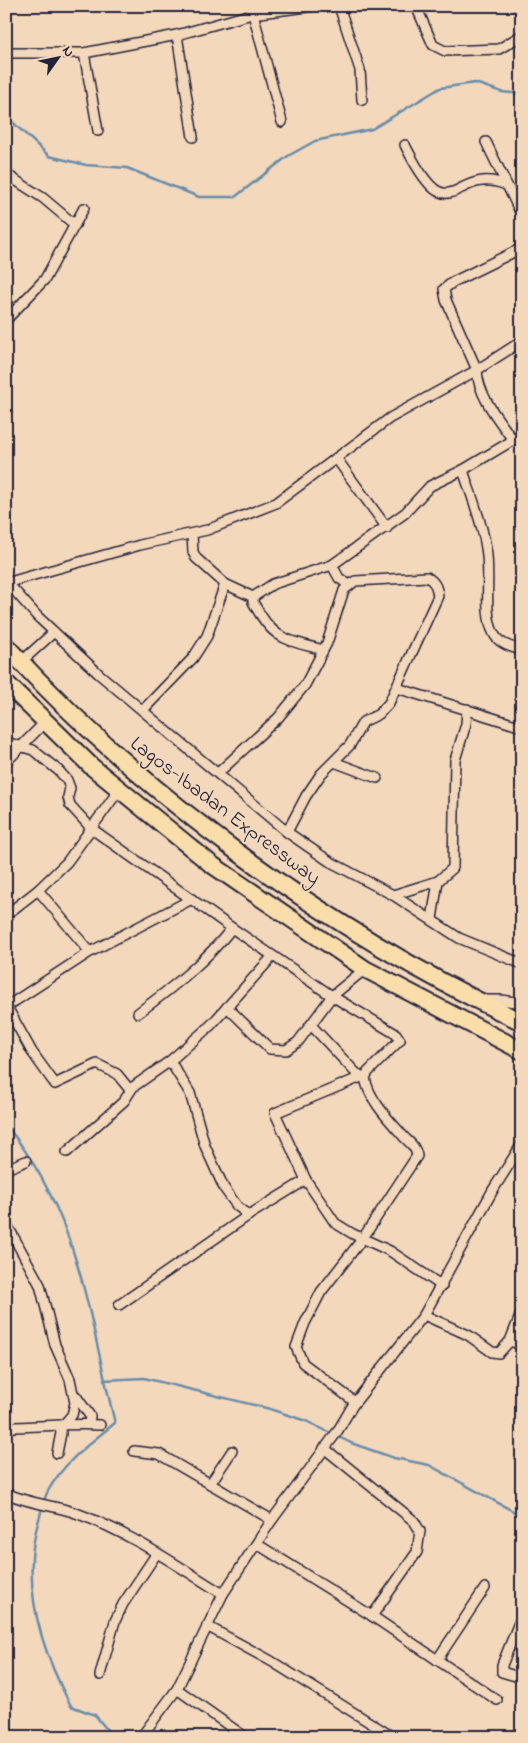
<svg xmlns="http://www.w3.org/2000/svg" width="528" height="1743" font-family="'Indie Flower',sans-serif">
  <style>
    .lines { fill: none; stroke-linecap: round; stroke-linejoin: round }
    .stream { stroke: #688dac; stroke-width: 2.5 }
    .street-casing { stroke: #22223b; stroke-width: 12 }
    .highway-casing { stroke: #22223b; stroke-width: 20 }
    .street { stroke: #f4d8bb; stroke-width: 9 }
    .highway { stroke: #f9ddab; stroke-width: 16 }
    .labels { text-anchor: middle; stroke-width: 4; stroke-linejoin: round; paint-order: stroke }
    .street-label { font-size: 21px; fill: #22223b; stroke: #f4d8bb }
  </style>
  <rect width="100%" height="100%" fill="#f4d8bb"/>
  <filter id="ink" filterUnits="userSpaceOnUse"><feTurbulence type="fractalNoise" baseFrequency=".02" numOctaves="2"/><feDisplacementMap in="SourceGraphic" scale="10" xChannelSelector="R" yChannelSelector="G"/><feConvolveMatrix kernelMatrix="1 2 1 2 8 2 1 2 1" color-interpolation-filters="sRGB"/></filter>
  <g filter="url(#ink)">
    <g class="lines">
      <g class="stream">
        <path d="M 6,116 L 49,156 L 86,165 L 127,168 L 199,197 L 235,197 L 288,156 L 315,141 L 372,129 L 440,88 L 475,83 L 502,92 L 522,94"/>
        <path d="M 6,1125 C 80,1216 88,1315 115,1423 C 90,1443 64,1462 48,1491 C 44,1498 42,1508 40,1516 C 19,1581 40,1648 71,1706 L 95,1715 L 113,1737"/>
        <path d="M 104,1380 L 144,1378 L 270,1409 L 306,1421 L 351,1443 L 394,1458 L 429,1465 L 522,1516"/>
      </g>
      <defs>
        <g id="street">
          <path d="M 251,6 L 282,122"/>
          <path d="M 339,6 L 360,70 L 362,100"/>
          <path d="M 416,6 L 433,45 L 445,51 L 499,49 L 522,35"/>
          <path d="M 518,6 L 522,16"/>
          <path d="M 177,35 L 193,137"/>
          <path d="M 13,53 L 84,53 L 177,35 L 252,14 L 315,6"/>
          <path d="M 84,53 L 98,131"/>
          <path d="M 486,142 L 522,216"/>
          <path d="M 405,145 C 452,239 452,163 506,185"/>
          <path d="M 6,174 L 43,198 L 75,225"/>
          <path d="M 6,320 L 45,279 L 84,208"/>
          <path d="M 513,440 C 499,420 478,396 477,370 L 446,300 L 444,289 L 453,282 L 522,248"/>
          <path d="M 336,458 L 387,528"/>
          <path d="M 463,470 C 471,495 482,521 486,548 C 491,574 483,611 493,632 C 498,644 511,647 522,650"/>
          <path d="M 192,534 L 193,552 L 196,558 L 225,584 L 253,597 L 253,602 C 273,640 284,639 323,650"/>
          <path d="M 332,565 L 339,578 L 349,585"/>
          <path d="M 6,581 L 37,616 L 99,674 L 287,832 L 329,861 L 393,895 L 459,938 L 522,964"/>
          <path d="M 6,583 L 140,545 L 207,530 L 276,503 L 390,418 L 477,370 L 522,341"/>
          <path d="M 253,597 L 273,584 L 332,565 L 405,513 L 430,486 L 463,470 L 522,435"/>
          <path d="M 21,662 L 54,632"/>
          <path d="M 397,688 L 522,727"/>
          <path d="M 143,710 L 193,658 L 207,636 L 225,584"/>
          <path d="M 6,742 L 33,750 L 59,771 L 67,780 L 70,788 L 68,797 L 70,805 L 92,829 L 232,928 L 332,996 L 396,1034 L 400,1040 L 368,1072 L 365,1078 C 369,1100 390,1121 404,1137 C 410,1143 416,1147 417,1156 L 363,1238 L 321,1292 L 305,1323 L 296,1347 L 303,1363 L 355,1402"/>
          <path d="M 6,762 L 45,722"/>
          <path d="M 334,762 L 377,778"/>
          <path d="M 218,773 L 278,718 L 305,685 L 327,643 L 344,590 L 355,581 L 427,577 C 435,582 437,587 438,596 L 389,703 L 379,714 L 363,722 L 350,745 L 321,774 L 306,796 L 287,832"/>
          <path d="M 38,890 L 90,952"/>
          <path d="M 393,895 L 438,881 L 453,868 L 455,760 L 466,724 L 467,709"/>
          <path d="M 6,915 L 38,890 L 67,862 L 119,790"/>
          <path d="M 432,919 L 438,881"/>
          <path d="M 485,1000 L 501,1000 L 522,1003"/>
          <path d="M 6,1007 L 90,952 L 192,899"/>
          <path d="M 7,1007 L 32,1052 L 55,1084 L 97,1064 L 117,1074 L 130,1090"/>
          <path d="M 227,1007 L 270,1049 L 286,1050 L 298,1042 L 332,996 L 365,969"/>
          <path d="M 138,1013 C 172,988 206,961 232,928"/>
          <path d="M 311,1025 L 356,1073 L 365,1078"/>
          <path d="M 170,1061 L 190,1093 L 205,1146 L 224,1188 L 237,1206 L 249,1215"/>
          <path d="M 361,1077 L 275,1113 L 306,1180 L 335,1223 L 353,1234 L 390,1251 L 442,1286"/>
          <path d="M 67,1152 L 124,1101 L 133,1087 L 170,1061 L 211,1025 L 273,956"/>
          <path d="M 6,1169 L 26,1161"/>
          <path d="M 6,1223 L 40,1285 L 55,1345 L 70,1379 L 75,1403 L 72,1415 L 65,1423"/>
          <path d="M 119,1305 L 249,1215 L 306,1180"/>
          <path d="M 424,1315 L 468,1335 L 492,1352 L 499,1353 L 510,1341 L 522,1311"/>
          <path d="M 510,1341 L 522,1345"/>
          <path d="M 76,1396 L 90,1416 L 89,1424"/>
          <path d="M 6,1427 C 39,1427 69,1423 100,1425"/>
          <path d="M 324,1448 L 414,1521 L 420,1531 L 417,1552 L 372,1616"/>
          <path d="M 134,1451 L 159,1454 L 272,1520"/>
          <path d="M 57,1453 L 61,1433 L 60,1426"/>
          <path d="M 210,1484 L 232,1451"/>
          <path d="M 6,1493 C 29,1504 53,1505 76,1513 C 129,1532 176,1565 223,1594"/>
          <path d="M 257,1544 L 372,1616 L 497,1700"/>
          <path d="M 522,1615 L 502,1665 L 502,1672 L 522,1678"/>
          <path d="M 207,1626 L 271,1661 L 393,1737"/>
          <path d="M 437,1660 L 485,1588"/>
          <path d="M 100,1675 L 115,1621 L 123,1604 L 157,1553"/>
          <path d="M 177,1689 L 245,1737"/>
          <path d="M 141,1737 L 177,1689 L 223,1594 L 272,1520 L 337,1432 L 353,1405 L 424,1315 L 493,1190 L 522,1144"/>
        </g>
        <g id="highway">
          <path d="M 6,646 C 147,800 333,933 522,1022"/>
          <path d="M 6,683 L 91,766 L 211,864 L 365,969 L 522,1051"/>
        </g>
      </defs>
      <use href="#street" class="street-casing"/>
      <use href="#highway" class="highway-casing"/>
      <use href="#street" class="street"/>
      <use href="#highway" class="highway"/>
    </g>
  </g>
  <g class="labels">
    <g class="street-label">
      <text transform="translate(226 810) rotate(37)" y="7">Lagos-Ibadan Expressway</text>
    </g>
  </g>
  <rect width="528" height="1743" fill="none" stroke="#f4d8bb" stroke-width="25"/>
  <rect x="12" y="12" width="503" height="1718" fill="none" stroke="#22223b" stroke-width="2" filter="url(#ink)"/>
  <g transform="translate(58 58) rotate(57)" stroke="#f4d8bb" stroke-width="4" paint-order="stroke">
  <path d="M0-4L9 19L0 12L-9 19Z" fill="#22223b"/>
  <text y="-8" font-size="14" font-weight="bold" text-anchor="middle" fill="#22223b">N</text>
  </g>
</svg>
